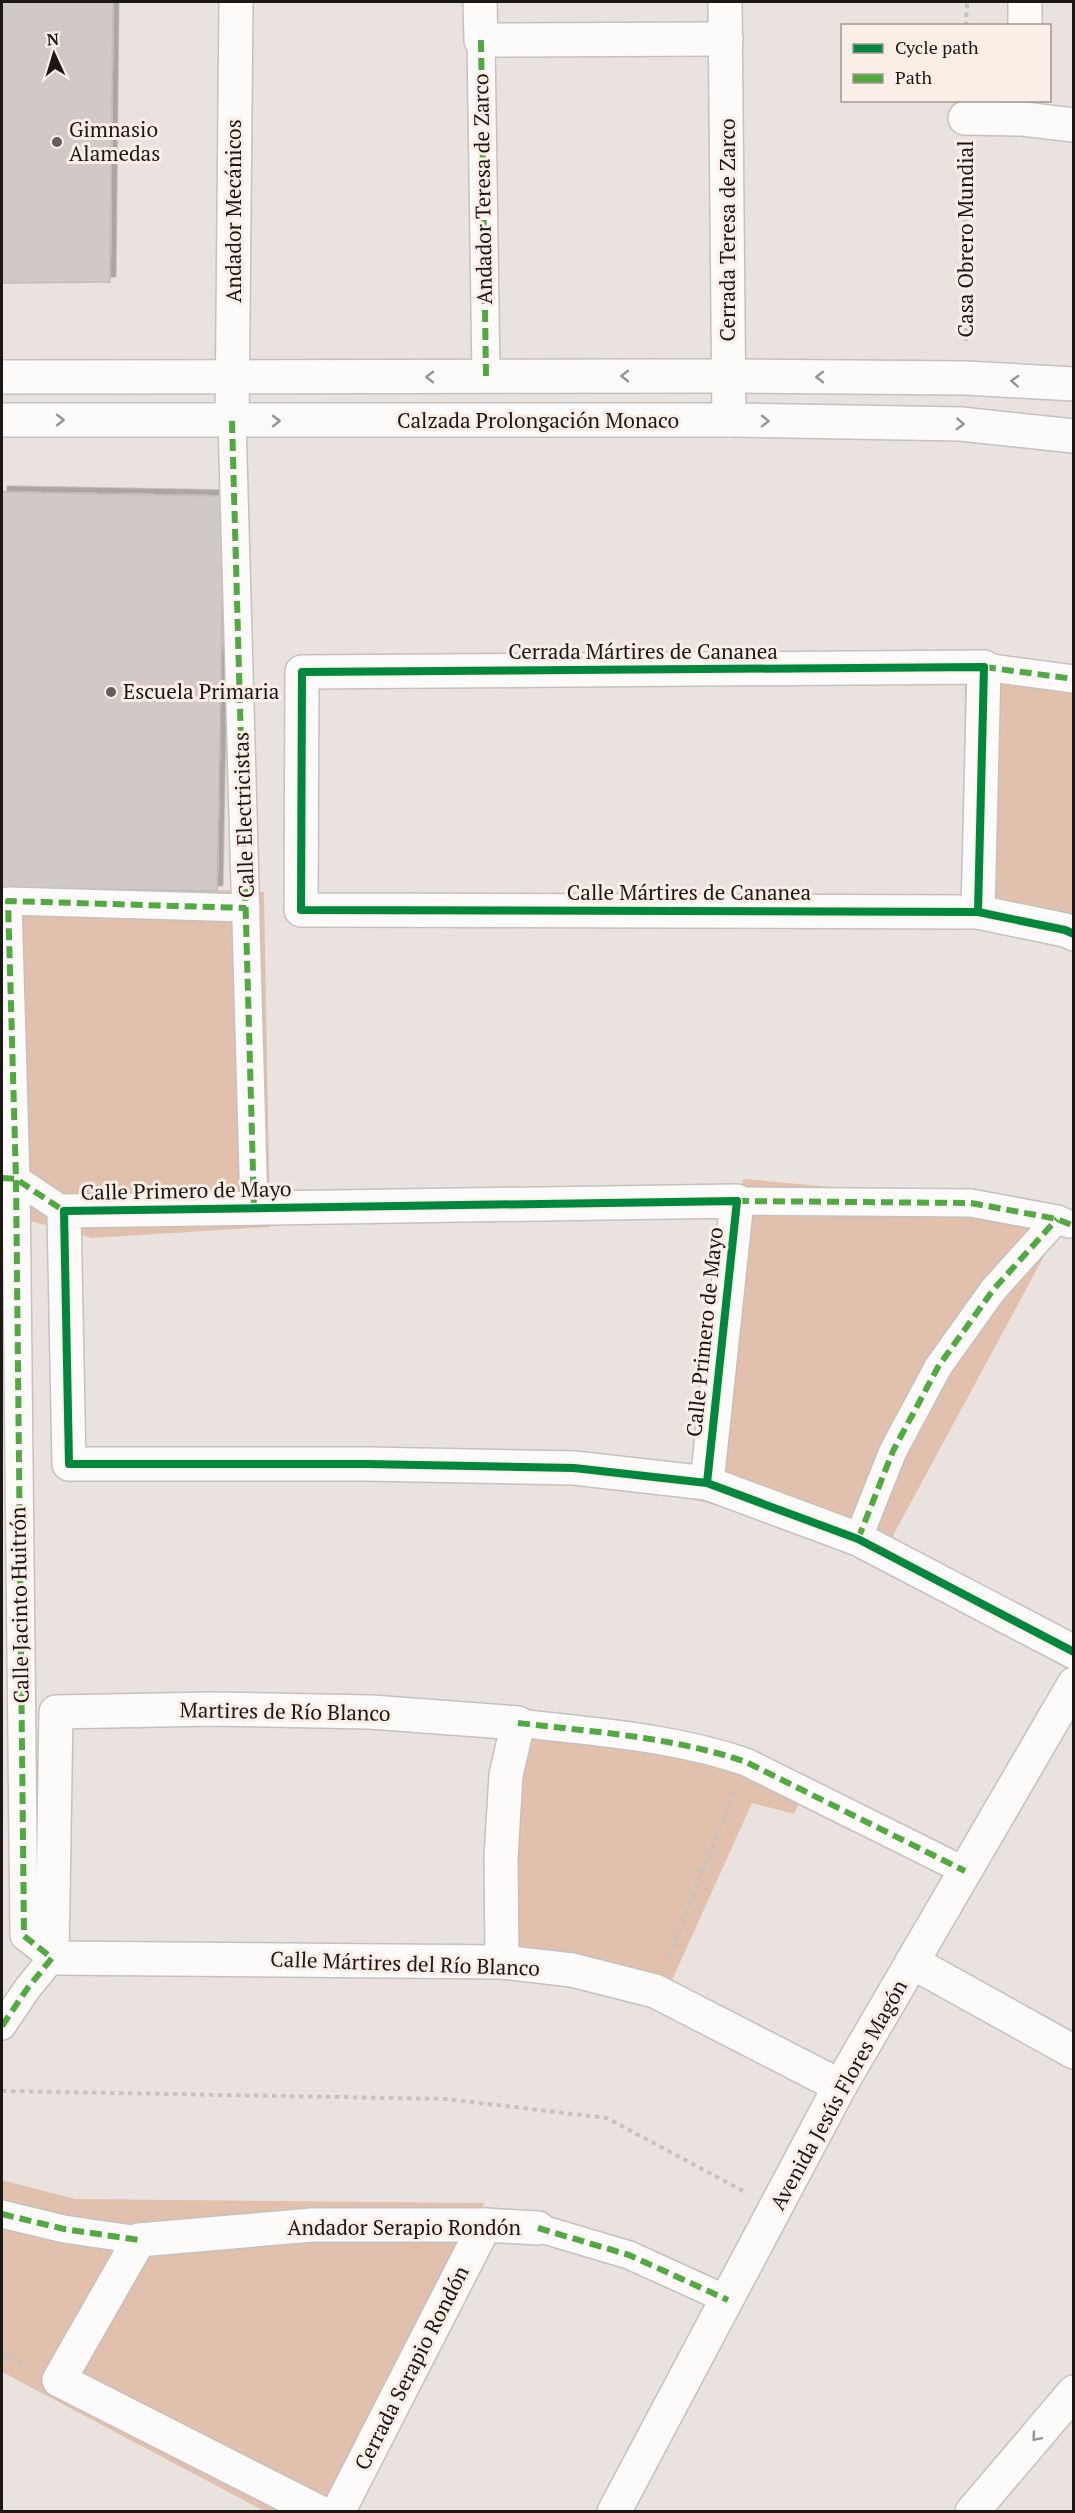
<svg xmlns="http://www.w3.org/2000/svg" width="1075" height="2513" font-family="'PT Serif',serif">
  <style>
    .green { fill: #e2c0ae }
    .building { fill: #d0c9c6; stroke: #c1bcb9; stroke-width: 1.5; filter: url(#shadow) }
    .lines { fill: none; stroke-linecap: round; stroke-linejoin: round }
    .pedestrian-casing { stroke: #c6c0be; stroke-width: 30 }
    .minor-casing { stroke: #c6c0be; stroke-width: 36 }
    .tertiary-casing { stroke: #c6c0be; stroke-width: 36 }
    .primary-casing { stroke: #c6c0be; stroke-width: 36 }
    .path { stroke: #c6c4c2; stroke-width: 4; stroke-dasharray: 4.5 4.5; stroke-linecap: butt }
    .pedestrian { stroke: #fcfbfa; stroke-width: 27 }
    .minor { stroke: #fcfbfa; stroke-width: 33 }
    .tertiary { stroke: #fcfbfa; stroke-width: 33 }
    .primary { stroke: #fcfbfa; stroke-width: 33 }
    .quiet { stroke: #52a942; stroke-width: 6; stroke-dasharray: 12 6; stroke-linecap: butt }
    .cycleway-casing { stroke: #fbeee7; stroke-width: 11 }
    .cycleway { stroke: #00873e; stroke-width: 8 }
    .oneway { stroke: #979493 }
    .poi-dot { fill: #635e5b; stroke: #fbeee7; stroke-width: 2 }
    .labels { text-anchor: middle; stroke-width: 6; stroke-linejoin: round; paint-order: stroke }
    .poi-label { font-size: 21px; fill: #1b1715; stroke: #fbeee7; text-anchor: start }
    .street-label { font-size: 21px; fill: #1b1715; stroke: #fbeee7 }
  </style>
  <defs>
    <filter id="shadow"><feDropShadow dx="5.5" dy="-5.5" stdDeviation="0" flood-color="#0004"/></filter>
  </defs>
  <rect width="100%" height="100%" fill="#eae2de"/>
  <g class="green">
    <path d="M 965,650 L 1073,667 L 1073,925 L 964,906 Z"/>
    <path d="M 2,880 L 264,892 L 270,1227 L 92,1238 L 2,1213 Z"/>
    <path d="M 743,1179 L 1070,1208 L 889,1543 L 685,1498 Z"/>
    <path d="M 507,1708 L 809,1782 L 794,1814 L 752,1803 L 668,1989 L 492,1950 L 486,1825 Z"/>
    <path d="M 2,2180 L 75,2199 L 484,2203 L 472,2236 L 320,2511 L 266,2512 L 2,2372 Z"/>
  </g>
  <g class="building">
    <path d="M 2,2 L 113,2 L 110,282 L 2,283 Z"/>
    <path d="M 2,492 L 224,496 L 217,891 L 2,888 Z"/>
  </g>
  <g class="lines">
    <defs>
      <g id="pedestrian">
        <path d="M 481,40 L 486,377"/>
        <path d="M 232,421 L 254,1208"/>
        <path d="M 984,667 L 1074,679"/>
        <path d="M 3,1178 L 16,1179 L 64,1211"/>
        <path d="M 737,1201 L 971,1203 L 1057,1219 L 1069,1224"/>
        <path d="M 858,1539 L 893,1451 L 938,1367 L 993,1290 L 1057,1219"/>
        <path d="M 518,1723 C 595,1732 673,1737 746,1762 L 965,1871"/>
        <path d="M 2,2026 L 27,1989 L 52,1958 L 24,1936 L 16,1179 L 8,901 L 246,908"/>
        <path d="M 2,2214 L 64,2229 L 139,2240"/>
        <path d="M 538,2228 L 629,2255 L 728,2300"/>
      </g>
      <g id="minor">
        <path d="M 480,2 L 481,40 L 726,39"/>
        <path d="M 725,2 L 729,420"/>
        <path d="M 1025,26 L 1025,2"/>
        <path d="M 965,118 L 1023,119 L 1074,125"/>
        <path d="M 232,421 L 236,2"/>
        <path d="M 978,912 L 984,667 L 302,672 L 301,910 L 978,912 L 1065,930 L 1074,934"/>
        <path d="M 707,1483 L 737,1201 L 64,1211 L 69,1464 L 367,1464 L 574,1468 L 707,1483 L 858,1539 L 1074,1652"/>
        <path d="M 502,1962 L 501,1857 L 506,1775 L 518,1723 L 371,1712 L 213,1709 L 56,1712 L 52,1958 L 502,1962 L 572,1970 L 655,1991 L 840,2086"/>
        <path d="M 912,1962 L 1074,2052"/>
        <path d="M 319,2512 L 59,2380 L 139,2240 L 312,2225 L 485,2225 L 538,2228"/>
        <path d="M 338,2512 L 485,2225"/>
        <path d="M 614,2512 L 840,2086 L 1074,1684"/>
      </g>
      <g id="tertiary">
        <path d="M 2,377 L 729,376 L 966,378 L 1074,384"/>
        <path d="M 2,420 L 729,420 L 961,424 L 1074,436"/>
      </g>
      <path id="primary" d="M 972,2512 L 1074,2392"/>
    </defs>
    <use href="#pedestrian" class="pedestrian-casing"/>
    <use href="#minor" class="minor-casing"/>
    <use href="#tertiary" class="tertiary-casing"/>
    <use href="#primary" class="primary-casing"/>
    <g class="path">
      <path d="M 966,26 L 967,2"/>
      <path d="M 965,157 L 966,341"/>
      <path d="M 669,1956 L 734,1793"/>
      <path d="M 2,2091 L 446,2099 L 607,2118 L 743,2191"/>
      <path d="M 2,2355 L 25,2365"/>
    </g>
    <use href="#pedestrian" class="pedestrian"/>
    <use href="#minor" class="minor"/>
    <use href="#tertiary" class="tertiary"/>
    <use href="#primary" class="primary"/>
    <g class="quiet">
      <path d="M 481,40 L 486,377"/>
      <path d="M 232,421 L 254,1208"/>
      <path d="M 984,667 L 1074,679"/>
      <path d="M 2,1178 L 16,1179 L 64,1211"/>
      <path d="M 737,1201 L 971,1203 L 1057,1219 L 1074,1226"/>
      <path d="M 858,1539 L 893,1451 L 938,1367 L 993,1290 L 1057,1219"/>
      <path d="M 518,1723 C 595,1732 673,1737 746,1762 L 965,1871"/>
      <path d="M 2,2026 L 27,1989 L 52,1958 L 24,1936 L 16,1179 L 8,901 L 246,908"/>
      <path d="M 2,2214 L 64,2229 L 139,2240"/>
      <path d="M 538,2228 L 629,2255 L 728,2300"/>
    </g>
    <defs>
      <g id="cycleway">
        <path d="M 978,912 L 984,667 L 302,672 L 301,910 L 978,912 L 1065,930 L 1074,934"/>
        <path d="M 707,1483 L 737,1201 L 64,1211 L 69,1464 L 367,1464 L 574,1468 L 707,1483 L 858,1539 L 1074,1652"/>
      </g>
    </defs>
    <use href="#cycleway" class="cycleway-casing"/>
    <use href="#cycleway" class="cycleway"/>
  </g>
  <defs><path id="oneway-chevron" d="M-2-3.5L2.5 0L-2 3.5" fill="none" stroke-width="1.6" stroke-linecap="round" stroke-linejoin="round" transform="scale(1.5)"/></defs>
  <g class="oneway">
    <use href="#oneway-chevron" transform="translate(625 376) rotate(180)"/>
    <use href="#oneway-chevron" transform="translate(430 377) rotate(180)"/>
    <use href="#oneway-chevron" transform="translate(820 377) rotate(-180)"/>
    <use href="#oneway-chevron" transform="translate(1015 381) rotate(-177)"/>
    <use href="#oneway-chevron" transform="translate(60 420)"/>
    <use href="#oneway-chevron" transform="translate(276 421)"/>
    <use href="#oneway-chevron" transform="translate(765 421) rotate(1)"/>
    <use href="#oneway-chevron" transform="translate(960 424) rotate(3)"/>
    <use href="#oneway-chevron" transform="translate(1036 2437) rotate(130)"/>
  </g>
  <g class="poi-dot">
    <circle cx="57" cy="142" r="6"/>
    <circle cx="111" cy="692" r="6"/>
  </g>
  <g class="labels">
    <g class="poi-label">
      <text x="69" y="137">Gimnasio<tspan x="69" dy="24">Alamedas</tspan></text>
      <text x="123" y="699">Escuela Primaria</text>
    </g>
    <g class="street-label">
      <text transform="translate(483 189) rotate(-91)" y="7">Andador Teresa de Zarco</text>
      <text transform="translate(234 211) rotate(-90)" y="7">Andador Mecánicos</text>
      <text transform="translate(728 230) rotate(-90)" y="7">Cerrada Teresa de Zarco</text>
      <text transform="translate(966 239) rotate(-90)" y="7">Casa Obrero Mundial</text>
      <text x="538" y="428">Calzada Prolongación Monaco</text>
      <text x="643" y="659">Cerrada Mártires de Cananea</text>
      <text transform="translate(244 815) rotate(-92)" y="7">Calle Electricistas</text>
      <text x="689" y="900">Calle Mártires de Cananea</text>
      <text transform="translate(186 1191) rotate(-1)" y="7">Calle Primero de Mayo</text>
      <text transform="translate(705 1332) rotate(-84)" y="7">Calle Primero de Mayo</text>
      <text transform="translate(20 1605) rotate(-91)" y="7">Calle Jacinto Huitrón</text>
      <text transform="translate(285 1712) rotate(1)" y="7">Martires de Río Blanco</text>
      <text transform="translate(405 1964) rotate(2)" y="7">Calle Mártires del Río Blanco</text>
      <text transform="translate(839 2095) rotate(-61)" y="7">Avenida Jesús Flores Magón</text>
      <text x="404" y="2235">Andador Serapio Rondón</text>
      <text transform="translate(412 2368) rotate(-63)" y="7">Cerrada Serapio Rondón</text>
    </g>
  </g>
  <rect width="1075" height="2513" fill="none" stroke="#1b1715" stroke-width="6"/>
  <rect x="841" y="24" width="210" height="78" fill="#fbeee7" stroke="#a19893" stroke-width="1.5"/>
  <rect x="853" y="44" width="30" height="9" fill="#00873e" stroke="#a19893" stroke-width="1.5"/>
  <text x="895" y="54" font-size="18" fill="#1b1715">Cycle path</text>
  <rect x="853" y="74" width="30" height="9" fill="#52a942" stroke="#a19893" stroke-width="1.5"/>
  <text x="895" y="84" font-size="18" fill="#1b1715">Path</text>
  <g transform="translate(54 54) rotate(356)" stroke="#fbeee7" stroke-width="4.5" paint-order="stroke">
  <path d="M0-4.5L10 22L0 15L-10 22Z" fill="#1b1715"/>
  <text y="-9" font-size="16" font-weight="bold" text-anchor="middle" fill="#1b1715">N</text>
  </g>
</svg>
